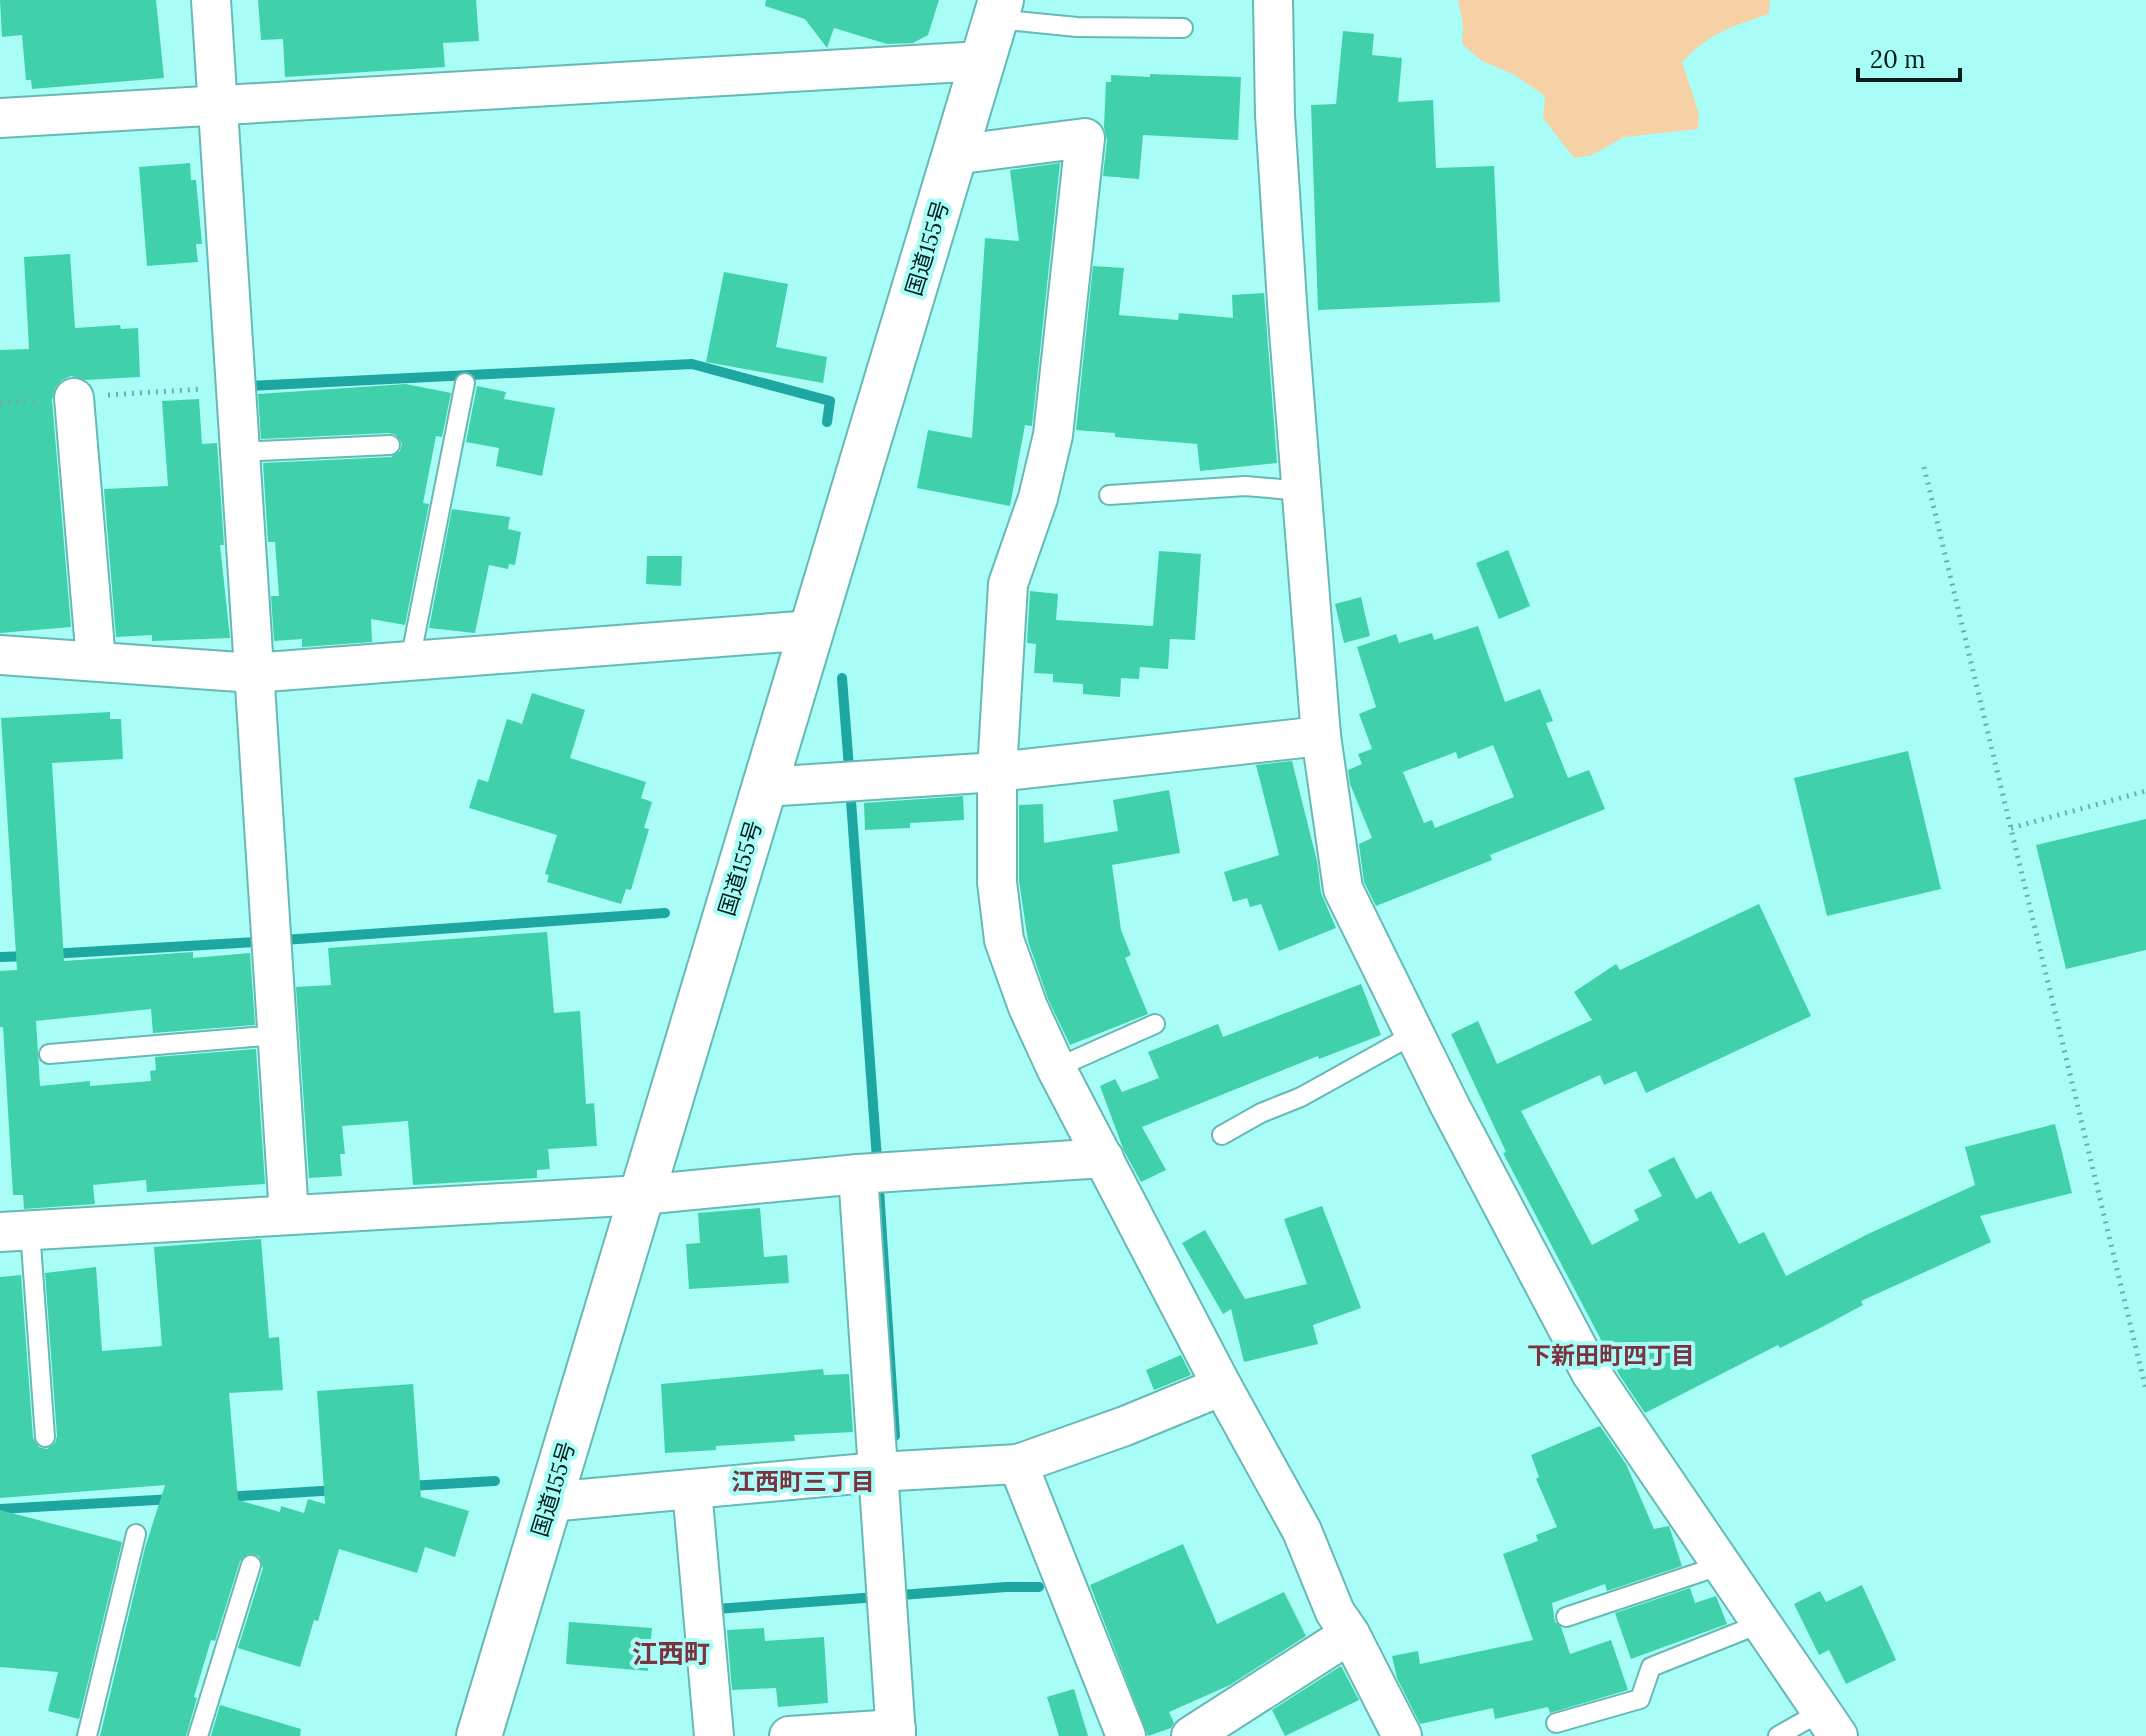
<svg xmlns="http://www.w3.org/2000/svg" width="2146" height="1736" font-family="Lora,'Noto Sans JP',serif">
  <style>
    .green { fill: #f6d1a5 }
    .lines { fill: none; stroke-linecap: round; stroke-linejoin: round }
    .stream { stroke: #1ea6a0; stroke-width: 10 }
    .building { fill: #40d1aa; fill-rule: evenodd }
    .lane-casing { stroke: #66b9b5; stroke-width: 22 }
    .street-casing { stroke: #66b9b5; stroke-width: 42 }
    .highway-casing { stroke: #66b9b5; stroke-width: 48 }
    .path { stroke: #6eafaa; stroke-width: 5; stroke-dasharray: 2 6; stroke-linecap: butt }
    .lane { stroke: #fff; stroke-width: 18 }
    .street { stroke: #fff; stroke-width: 38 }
    .highway { stroke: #fff; stroke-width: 44 }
    .labels { text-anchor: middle; stroke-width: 8; stroke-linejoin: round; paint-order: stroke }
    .street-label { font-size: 22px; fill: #031e1c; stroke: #a8fdf7 }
    .neighbourhood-label { font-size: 24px; font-weight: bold; fill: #7b3341; stroke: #a8fdf7 }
    .quarter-label { font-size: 26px; font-weight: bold; fill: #7b3341; stroke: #a8fdf7 }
  </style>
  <rect width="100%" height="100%" fill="#a8fdf7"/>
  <path class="green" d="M 1458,0 L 1770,0 L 1769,14 C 1731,27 1711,32 1682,62 L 1699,114 L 1698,129 L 1624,137 L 1592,155 L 1574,158 L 1543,118 L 1545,96 L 1515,75 L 1482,61 L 1462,44 L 1463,25 Z"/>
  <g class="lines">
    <g class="stream">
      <path d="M 250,386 L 692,364 L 830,401 L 827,422"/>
      <path d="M 842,678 L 849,768"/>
      <path d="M 851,801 L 877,1159"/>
      <path d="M 284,940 L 665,913"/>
      <path d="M 50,954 L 256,942"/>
      <path d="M 0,957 L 30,956"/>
      <path d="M 879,1189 L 895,1436"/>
      <path d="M 409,1486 L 495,1481"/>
      <path d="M 225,1497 L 337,1490"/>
      <path d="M 0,1509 L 173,1499"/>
      <path d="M 901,1595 L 1006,1587 L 1039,1587"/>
      <path d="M 716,1604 L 716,1609 L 877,1597"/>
    </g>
  </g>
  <g class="building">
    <path d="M 0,0 L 156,0 L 164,78 L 32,89 L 31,80 L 26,80 L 22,35 L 2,37 Z"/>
    <path d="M 258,0 L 476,0 L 479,41 L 443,43 L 445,67 L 285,77 L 283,39 L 261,40 Z"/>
    <path d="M 766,0 L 939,0 L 928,35 L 913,43 L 887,44 L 834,28 L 827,48 L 805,19 L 765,6 Z"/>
    <path d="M 1343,31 L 1374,34 L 1372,55 L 1402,58 L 1398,102 L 1433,100 L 1436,168 L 1494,166 L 1500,302 L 1318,310 L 1311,105 L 1336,104 Z"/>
    <path d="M 1150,74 L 1241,77 L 1238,140 L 1143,135 L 1139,179 L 1103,176 L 1107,140 L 1104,127 L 1106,82 L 1111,82 L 1111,75 L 1150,77 Z"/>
    <path d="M 190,163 L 191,180 L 196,180 L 202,244 L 196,244 L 198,262 L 147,266 L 139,167 Z"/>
    <path d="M 1060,163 L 1032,426 L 1025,425 L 1010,506 L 917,488 L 928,430 L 972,438 L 985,238 L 1019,241 L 1010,170 Z"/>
    <path d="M 70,254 L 75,328 L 120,325 L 121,329 L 138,328 L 140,377 L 85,380 L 71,376 L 62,380 L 55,388 L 52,400 L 71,627 L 0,633 L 0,350 L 29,349 L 24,257 Z"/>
    <path d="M 1093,266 L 1124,268 L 1119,315 L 1178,320 L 1179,313 L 1233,318 L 1232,295 L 1264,293 L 1277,463 L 1200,471 L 1197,444 L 1115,437 L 1115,433 L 1076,430 Z"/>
    <path d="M 724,272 L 788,284 L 776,347 L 827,357 L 823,383 L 706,362 Z"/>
    <path d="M 406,384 L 451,393 L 442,437 L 436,436 L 423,503 L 429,504 L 405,625 L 371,619 L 372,642 L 302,647 L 302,639 L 274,641 L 271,596 L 279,596 L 275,542 L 268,542 L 263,463 L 391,457 L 400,451 L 402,444 L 396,435 L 389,433 L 261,439 L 258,394 Z"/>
    <path d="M 477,386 L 506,392 L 504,399 L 555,408 L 542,476 L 496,466 L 499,448 L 466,442 Z"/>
    <path d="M 199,399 L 202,444 L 217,443 L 224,545 L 220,545 L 230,638 L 152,641 L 152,635 L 116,637 L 104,489 L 168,486 L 162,401 Z"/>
    <path d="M 452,509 L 510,517 L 508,529 L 521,532 L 515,565 L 509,564 L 508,569 L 489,565 L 475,633 L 429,628 Z"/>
    <path d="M 1508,550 L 1530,606 L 1499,619 L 1476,563 Z"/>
    <path d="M 1159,551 L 1201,554 L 1195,640 L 1170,639 L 1168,669 L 1140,667 L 1139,679 L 1121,678 L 1120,697 L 1083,694 L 1083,684 L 1053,682 L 1053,674 L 1034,673 L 1036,644 L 1027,643 L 1030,591 L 1058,594 L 1056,620 L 1153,626 Z"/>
    <path d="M 647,556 L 682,556 L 681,586 L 646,584 Z"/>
    <path d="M 1361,597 L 1370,636 L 1344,643 L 1335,604 Z"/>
    <path d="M 1478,626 L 1505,702 L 1540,689 L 1553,721 L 1546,723 L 1568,778 L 1589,770 L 1605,809 L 1490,855 L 1492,860 L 1376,906 L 1364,882 L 1359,844 L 1372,838 L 1350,784 L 1348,770 L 1362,764 L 1358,754 L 1372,749 L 1359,714 L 1376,707 L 1357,647 L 1396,634 L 1399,643 L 1432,633 L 1434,640 ZM 1493,745 L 1514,797 L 1435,828 L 1432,820 L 1424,823 L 1403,772 L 1456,752 L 1458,759 Z"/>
    <path d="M 532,693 L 585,710 L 570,758 L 646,782 L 641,798 L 652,802 L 644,828 L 649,829 L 631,890 L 626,889 L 621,904 L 547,882 L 549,875 L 545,874 L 557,835 L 469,808 L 478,779 L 488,782 L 507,719 L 522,724 Z"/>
    <path d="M 110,712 L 110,719 L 121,719 L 123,759 L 52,763 L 64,961 L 193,952 L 193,958 L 250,953 L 255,1025 L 153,1033 L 151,1009 L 36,1021 L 40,1086 L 90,1081 L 90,1086 L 151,1081 L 150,1071 L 156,1070 L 155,1057 L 256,1049 L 265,1184 L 147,1192 L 146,1180 L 93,1185 L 95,1204 L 24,1209 L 23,1195 L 13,1195 L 3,1027 L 0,1027 L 0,971 L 17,970 L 1,718 Z"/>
    <path d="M 1908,751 L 1941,889 L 1827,916 L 1794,778 Z"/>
    <path d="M 1292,761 L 1317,861 L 1321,893 L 1336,928 L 1279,951 L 1261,904 L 1250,907 L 1247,898 L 1233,902 L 1224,872 L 1279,855 L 1256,765 Z"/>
    <path d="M 1169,790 L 1180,853 L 1112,865 L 1121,930 L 1131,955 L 1125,958 L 1148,1014 L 1070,1045 L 1048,999 L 1028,941 L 1019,881 L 1019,805 L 1043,804 L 1044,843 L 1118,831 L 1113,800 Z"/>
    <path d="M 963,796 L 964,820 L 910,823 L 910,828 L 865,830 L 864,803 Z"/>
    <path d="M 2146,819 L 2146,950 L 2066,969 L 2036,845 Z"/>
    <path d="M 1759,904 L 1811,1016 L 1646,1093 L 1636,1071 L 1604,1085 L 1600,1075 L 1521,1111 L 1592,1245 L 1639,1220 L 1634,1210 L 1662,1196 L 1648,1170 L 1674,1157 L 1696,1199 L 1711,1191 L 1739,1244 L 1764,1232 L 1786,1276 L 1868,1234 L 1975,1185 L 1965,1147 L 2055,1124 L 2072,1193 L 1980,1216 L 1991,1242 L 1861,1301 L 1863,1305 L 1822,1327 L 1780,1348 L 1778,1345 L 1645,1413 L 1620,1376 L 1503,1153 L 1506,1152 L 1451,1034 L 1478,1021 L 1497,1064 L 1592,1020 L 1574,992 L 1616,964 L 1620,970 Z"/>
    <path d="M 547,932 L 554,1013 L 580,1011 L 586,1104 L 594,1103 L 597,1146 L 548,1149 L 550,1169 L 537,1170 L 537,1178 L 413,1185 L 408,1121 L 342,1126 L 345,1154 L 340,1154 L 342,1176 L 309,1178 L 296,987 L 331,985 L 328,948 Z"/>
    <path d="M 1361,984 L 1381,1035 L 1319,1059 L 1318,1056 L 1142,1127 L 1166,1170 L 1141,1182 L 1124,1151 L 1100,1086 L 1115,1079 L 1122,1092 L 1159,1078 L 1148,1052 L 1218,1024 L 1223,1037 Z"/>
    <path d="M 1322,1206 L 1361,1308 L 1313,1325 L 1318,1344 L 1244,1362 L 1231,1309 L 1223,1314 L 1182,1243 L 1205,1230 L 1245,1299 L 1307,1284 L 1284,1219 Z"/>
    <path d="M 760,1208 L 764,1257 L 787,1255 L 789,1283 L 689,1289 L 686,1244 L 700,1243 L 698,1213 Z"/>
    <path d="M 261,1239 L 269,1338 L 279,1337 L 283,1390 L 229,1393 L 238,1500 L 280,1512 L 281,1506 L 304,1513 L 308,1499 L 325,1504 L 317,1391 L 413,1384 L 421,1497 L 469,1511 L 455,1557 L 425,1547 L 417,1573 L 339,1549 L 318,1621 L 314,1620 L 300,1667 L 238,1648 L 263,1568 L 259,1556 L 248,1554 L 240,1561 L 215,1641 L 211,1640 L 194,1697 L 197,1698 L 186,1736 L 100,1736 L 145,1548 L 165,1485 L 0,1498 L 0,1277 L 21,1275 L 33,1438 L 39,1447 L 47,1449 L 55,1443 L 57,1436 L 45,1273 L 96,1267 L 102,1351 L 162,1346 L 154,1247 Z"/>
    <path d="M 1181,1355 L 1191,1375 L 1154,1390 L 1146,1370 Z"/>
    <path d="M 823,1369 L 824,1375 L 849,1374 L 853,1432 L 794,1435 L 795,1441 L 716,1446 L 716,1450 L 665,1453 L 661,1384 Z"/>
    <path d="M 1600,1426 L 1626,1464 L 1654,1529 L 1669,1526 L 1682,1566 L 1607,1591 L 1605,1584 L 1552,1603 L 1555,1622 L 1561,1627 L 1570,1654 L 1611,1640 L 1628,1690 L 1550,1713 L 1548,1707 L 1495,1719 L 1493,1708 L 1420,1724 L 1397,1678 L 1392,1656 L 1418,1651 L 1420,1664 L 1533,1640 L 1503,1554 L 1538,1541 L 1536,1535 L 1557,1527 L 1536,1479 L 1539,1477 L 1531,1455 Z"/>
    <path d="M 0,1510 L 122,1542 L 79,1719 L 48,1711 L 58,1672 L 0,1667 Z"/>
    <path d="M 1183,1544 L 1217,1624 L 1284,1592 L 1306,1636 L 1230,1685 L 1169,1712 L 1174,1723 L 1171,1728 L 1148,1736 L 1090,1585 Z"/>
    <path d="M 1862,1585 L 1896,1660 L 1846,1684 L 1829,1650 L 1819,1655 L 1794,1604 L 1820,1591 L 1826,1602 Z"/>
    <path d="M 1690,1588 L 1695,1603 L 1716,1596 L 1727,1624 L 1631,1659 L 1615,1613 Z"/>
    <path d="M 569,1622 L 652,1628 L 648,1671 L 566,1664 Z"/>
    <path d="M 764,1628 L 765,1641 L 824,1637 L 828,1703 L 778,1707 L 776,1688 L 732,1690 L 727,1630 Z"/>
    <path d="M 1341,1666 L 1359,1700 L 1285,1736 L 1272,1710 Z"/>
    <path d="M 1074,1689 L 1088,1736 L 1059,1736 L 1047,1697 Z"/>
    <path d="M 220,1705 L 301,1729 L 300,1736 L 211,1736 Z"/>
  </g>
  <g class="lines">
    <defs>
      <g id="lane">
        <path d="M 995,19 L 1077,27 L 1183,28"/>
        <path d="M 239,452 L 390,445"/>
        <path d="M 1109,495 L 1245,486 L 1303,491"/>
        <path d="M 410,661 L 465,383"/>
        <path d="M 49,1054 L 277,1035"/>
        <path d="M 1056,1068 L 1155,1024"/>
        <path d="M 1222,1135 L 1261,1113 L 1301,1097 L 1416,1033"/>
        <path d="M 30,1230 L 45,1437"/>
        <path d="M 1566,1617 L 1722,1565"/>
        <path d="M 1556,1723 L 1640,1699 L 1651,1667 L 1762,1623"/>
        <path d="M 87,1736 L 136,1534"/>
        <path d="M 198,1736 L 251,1565"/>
        <path d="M 1778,1736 L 1822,1711"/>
      </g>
      <g id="street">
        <path d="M 211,0 L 289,1215"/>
        <path d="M 1273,0 L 1275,115 L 1288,318 L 1321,736 L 1343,889 L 1450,1106 L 1591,1373 L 1838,1736"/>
        <path d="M 0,118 L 982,61"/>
        <path d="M 954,155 L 1085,138 L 1053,435 L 1038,498 L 1008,584 L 997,772 L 997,882 L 1004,940 L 1028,1007 L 1056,1068 L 1222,1386 L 1302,1531 L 1335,1612 L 1350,1634 L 1402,1736"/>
        <path d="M 74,398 L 96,661"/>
        <path d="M 0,655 L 253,673 L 812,630"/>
        <path d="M 764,787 L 997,772 L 1321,736"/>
        <path d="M 0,1232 L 641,1195 L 858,1174"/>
        <path d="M 1018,1464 L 1126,1736"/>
        <path d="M 692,1489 L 714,1736"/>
        <path d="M 549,1502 L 878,1472 L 1018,1464 L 1125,1426 L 1222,1386"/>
        <path d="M 789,1736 L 896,1729"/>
        <path d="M 896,1736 L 858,1174 L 1104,1158"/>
        <path d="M 1191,1736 L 1350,1634"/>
      </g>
      <path id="highway" d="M 479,1736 L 1001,0"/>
    </defs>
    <use href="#lane" class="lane-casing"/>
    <use href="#street" class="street-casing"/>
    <use href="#highway" class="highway-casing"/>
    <g class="path">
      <path d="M 108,395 L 202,389"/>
      <path d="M 0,403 L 38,400"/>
      <path d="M 1924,467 L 2146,1390"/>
      <path d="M 2011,828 L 2146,791"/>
    </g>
    <use href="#lane" class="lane"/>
    <use href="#street" class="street"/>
    <use href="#highway" class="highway"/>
  </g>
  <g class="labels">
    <g class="street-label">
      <text transform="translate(927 248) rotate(-73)" y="8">国道155号</text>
      <text transform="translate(740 868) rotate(-73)" y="8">国道155号</text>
      <text transform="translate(553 1489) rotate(-73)" y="8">国道155号</text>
    </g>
    <g class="neighbourhood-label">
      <text x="1611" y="1364">下新田町四丁目</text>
      <text x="803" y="1490">江西町三丁目</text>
    </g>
    <g class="quarter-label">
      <text x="671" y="1663">江西町</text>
    </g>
  </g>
  <path d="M1858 68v12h102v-12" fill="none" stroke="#031e1c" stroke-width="4"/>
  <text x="1870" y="68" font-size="24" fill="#031e1c" stroke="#a8fdf7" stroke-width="6" paint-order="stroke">20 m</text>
</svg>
